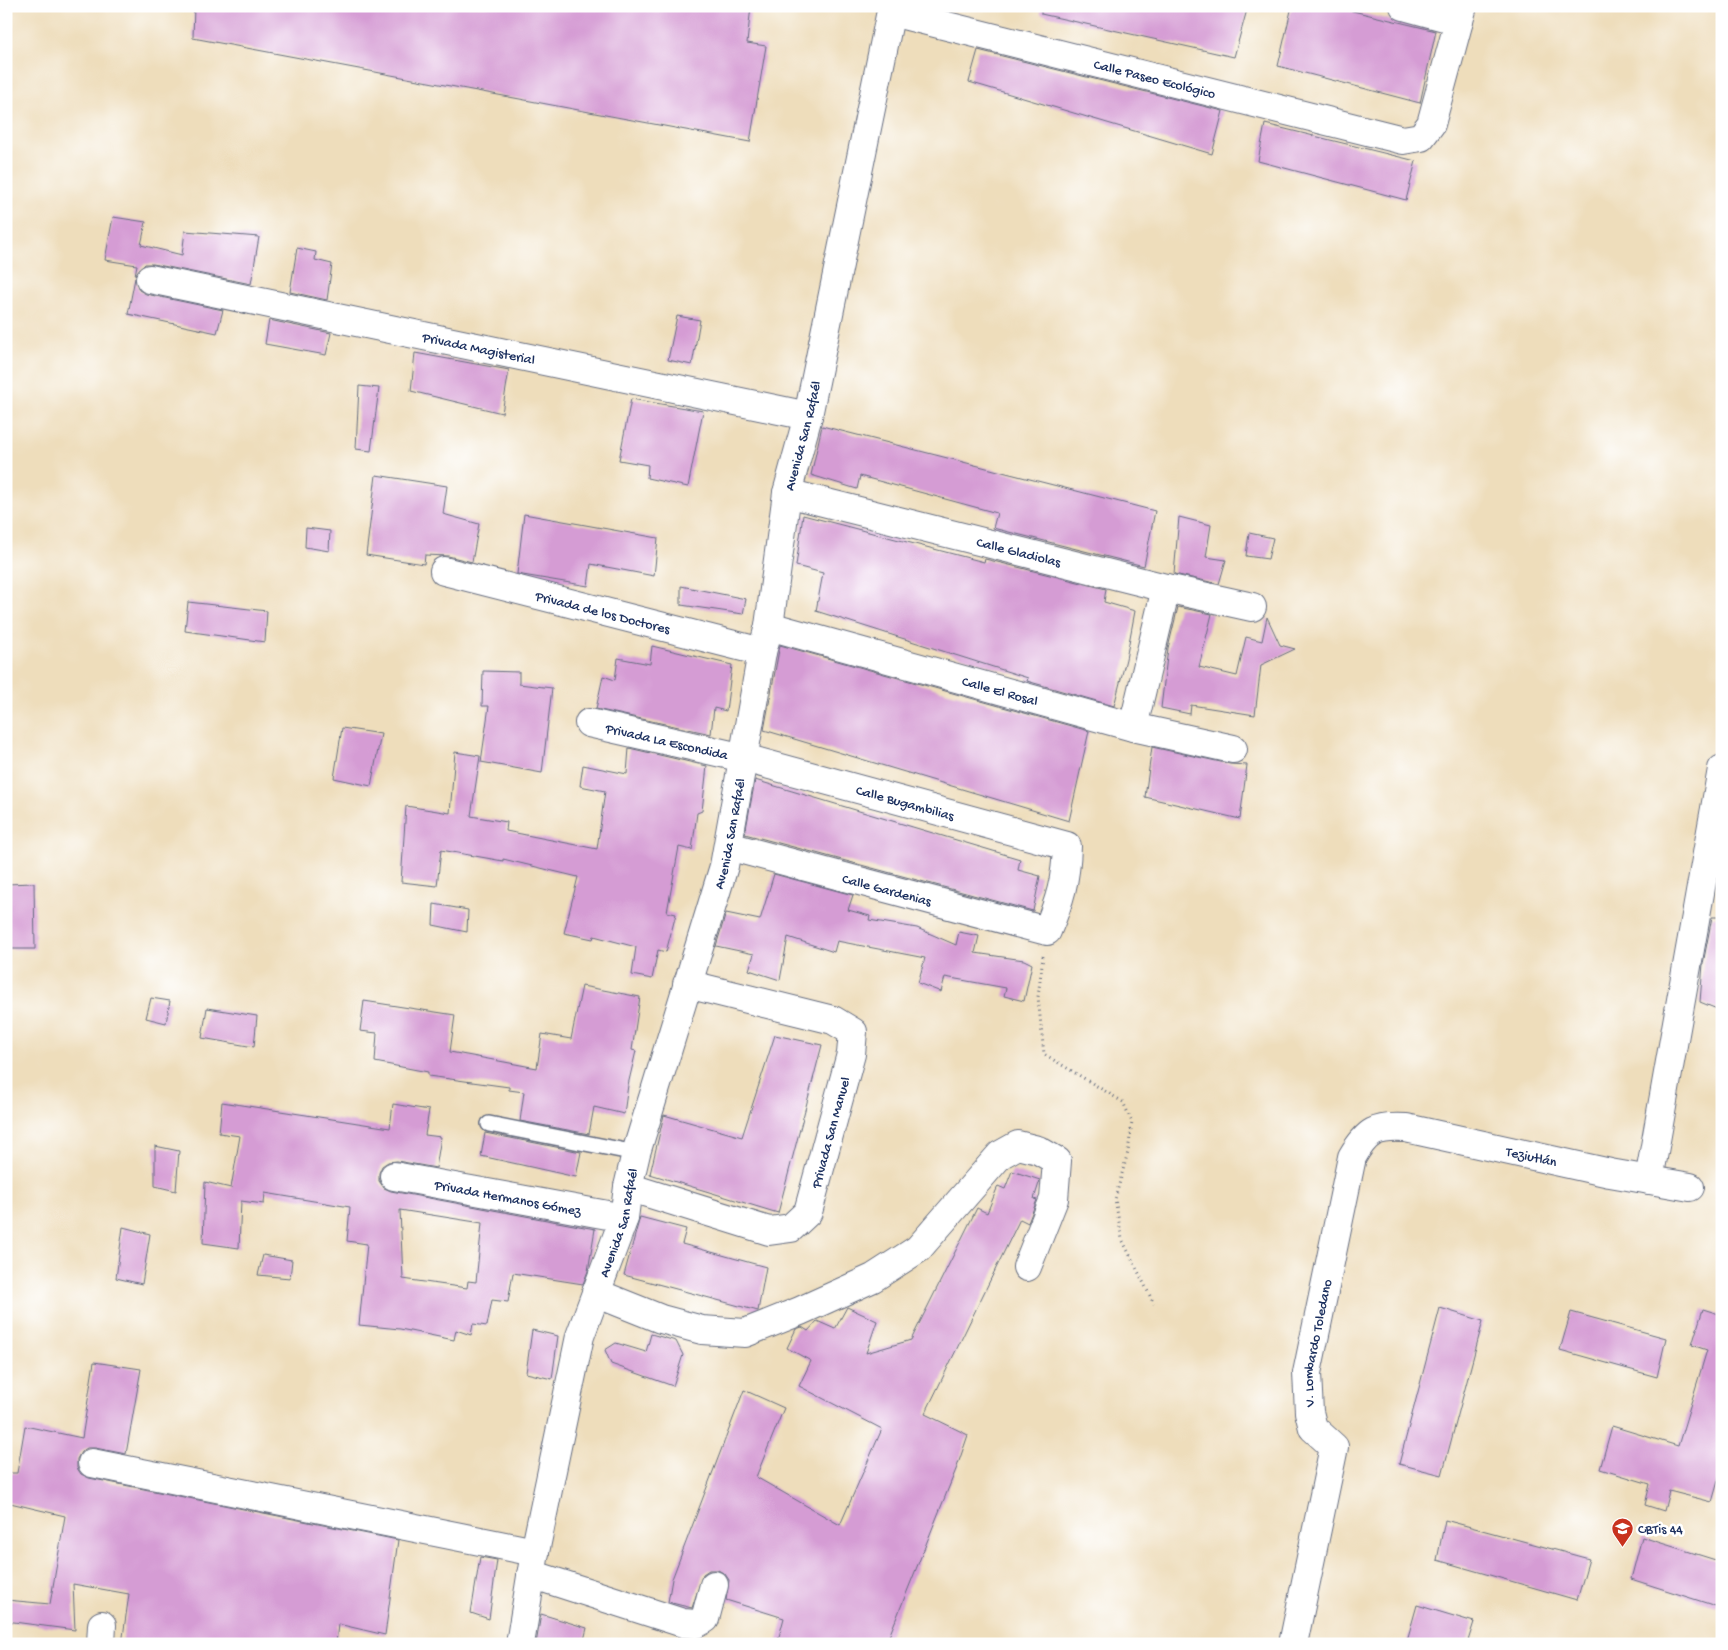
<svg xmlns="http://www.w3.org/2000/svg" width="1728" height="1650" font-family="'Gochi Hand',sans-serif">
  <style>
    .building { fill: #d59cd4; fill-rule: evenodd }
    .lines { fill: none; stroke-linecap: round; stroke-linejoin: round }
    .service-casing { stroke: #656c7f; stroke-width: 18 }
    .minor-casing { stroke: #656c7f; stroke-width: 30 }
    .path { stroke: #656c7f; stroke-width: 3; stroke-dasharray: 1 4; stroke-linecap: butt }
    .service { stroke: #fff; stroke-width: 15 }
    .minor { stroke: #fff; stroke-width: 28 }
    .labels { text-anchor: middle; stroke-width: 5; stroke-linejoin: round; paint-order: stroke }
    .street-label { font-size: 14px; fill: #1b2f5e; stroke: #fff }
    .poi-label { font-size: 14px; fill: #1b2f5e; stroke: #fff; text-anchor: start }
  </style>
  <rect width="100%" height="100%" fill="#fff"/>
  <filter id="ink" filterUnits="userSpaceOnUse"><feTurbulence type="fractalNoise" baseFrequency=".02" numOctaves="2"/><feDisplacementMap in="SourceGraphic" scale="10" xChannelSelector="R" yChannelSelector="G"/><feConvolveMatrix kernelMatrix="1 2 1 2 8 2 1 2 1" color-interpolation-filters="sRGB"/></filter>
  <filter id="wash" filterUnits="userSpaceOnUse"><feTurbulence type="fractalNoise" baseFrequency=".0096" numOctaves="4" result="noise"/><feDisplacementMap in="SourceGraphic" scale="20" xChannelSelector="R" yChannelSelector="G"/><feGaussianBlur stdDeviation="1.12" result="paint"/><feColorMatrix in="noise" values="0 0 0 0 0 0 0 0 0 0 0 0 0 0 0 0 0 1.4 0 .05"/><feComposite in="paint" operator="in"/></filter>
  <g filter="url(#wash)">
    <rect width="100%" height="100%" fill="#edb"/>
    <g id="blocks">
      <g class="building">
        <path d="M 194,6 L 751,6 L 747,43 L 766,46 L 750,142 L 193,38 Z"/>
        <path d="M 1041,6 L 1248,6 L 1234,57 L 1041,14 Z"/>
        <path d="M 1292,6 L 1332,6 L 1436,31 L 1420,103 L 1278,66 Z"/>
        <path d="M 978,50 L 1223,111 L 1212,154 L 969,82 Z"/>
        <path d="M 1265,124 L 1416,161 L 1406,200 L 1258,161 Z"/>
        <path d="M 113,217 L 146,222 L 141,245 L 182,255 L 185,231 L 259,237 L 251,284 L 153,264 L 145,264 L 135,275 L 137,265 L 105,260 Z"/>
        <path d="M 297,248 L 316,252 L 315,260 L 332,264 L 327,300 L 290,292 Z"/>
        <path d="M 135,278 L 139,290 L 146,294 L 223,310 L 217,333 L 128,314 Z"/>
        <path d="M 677,316 L 700,320 L 692,365 L 668,360 Z"/>
        <path d="M 269,320 L 331,333 L 326,355 L 265,344 Z"/>
        <path d="M 415,353 L 509,370 L 502,413 L 411,391 Z"/>
        <path d="M 359,386 L 379,388 L 371,451 L 356,449 Z"/>
        <path d="M 631,399 L 703,411 L 688,487 L 647,478 L 648,465 L 619,460 Z"/>
        <path d="M 822,426 L 1155,511 L 1144,566 L 993,528 L 997,513 L 860,476 L 857,489 L 811,475 Z"/>
        <path d="M 376,475 L 447,486 L 443,514 L 479,524 L 472,562 L 448,556 L 425,555 L 424,564 L 366,555 Z"/>
        <path d="M 524,514 L 658,538 L 654,576 L 591,564 L 588,586 L 517,574 Z"/>
        <path d="M 803,515 L 984,562 L 985,559 L 1106,589 L 1104,602 L 1135,611 L 1126,659 L 1114,706 L 1027,681 L 1028,678 L 816,611 L 823,573 L 796,566 Z"/>
        <path d="M 1179,517 L 1211,525 L 1206,557 L 1226,560 L 1219,584 L 1174,574 Z"/>
        <path d="M 306,528 L 330,531 L 329,551 L 305,547 Z"/>
        <path d="M 1249,533 L 1273,538 L 1268,559 L 1246,556 Z"/>
        <path d="M 681,586 L 746,599 L 743,614 L 681,605 Z"/>
        <path d="M 188,602 L 267,611 L 265,642 L 185,631 Z"/>
        <path d="M 1178,607 L 1212,614 L 1199,667 L 1237,676 L 1246,637 L 1262,641 L 1267,617 L 1280,645 L 1295,649 L 1261,665 L 1255,715 L 1191,705 L 1190,714 L 1161,708 L 1168,648 Z"/>
        <path d="M 780,645 L 1089,731 L 1069,821 L 764,730 Z"/>
        <path d="M 652,646 L 732,665 L 726,711 L 714,708 L 711,734 L 596,709 L 603,676 L 615,680 L 618,658 L 650,664 Z"/>
        <path d="M 483,671 L 519,672 L 519,684 L 552,688 L 542,773 L 481,762 L 489,706 L 482,706 Z"/>
        <path d="M 342,728 L 381,734 L 371,786 L 334,778 Z"/>
        <path d="M 1152,747 L 1230,764 L 1247,765 L 1240,819 L 1145,797 Z"/>
        <path d="M 629,748 L 707,766 L 702,811 L 697,813 L 692,850 L 679,847 L 667,912 L 676,914 L 666,952 L 658,950 L 652,979 L 632,975 L 636,947 L 594,936 L 593,939 L 564,933 L 578,877 L 503,859 L 503,861 L 441,850 L 437,886 L 401,882 L 406,806 L 450,813 L 455,752 L 480,756 L 471,816 L 507,822 L 506,831 L 597,849 L 605,791 L 580,786 L 583,765 L 627,774 Z"/>
        <path d="M 755,780 L 1020,859 L 1018,870 L 1040,876 L 1033,911 L 745,834 Z"/>
        <path d="M 774,874 L 853,895 L 848,910 L 870,916 L 869,920 L 917,928 L 956,945 L 959,932 L 979,936 L 975,953 L 1024,960 L 1032,964 L 1024,1001 L 1004,996 L 1006,988 L 945,977 L 941,992 L 918,983 L 925,958 L 837,941 L 834,952 L 788,937 L 780,980 L 749,970 L 754,954 L 716,946 L 726,913 L 760,920 Z"/>
        <path d="M 34,883 L 35,949 L 6,949 L 6,884 Z"/>
        <path d="M 434,904 L 468,910 L 467,932 L 433,925 Z"/>
        <path d="M 1712,917 L 1722,917 L 1722,1011 L 1700,1002 L 1703,964 Z"/>
        <path d="M 582,986 L 640,997 L 632,1050 L 636,1051 L 628,1085 L 624,1114 L 594,1107 L 589,1134 L 520,1121 L 524,1092 L 509,1090 L 509,1087 L 428,1076 L 428,1072 L 375,1062 L 377,1033 L 360,1031 L 364,1001 L 455,1015 L 450,1052 L 537,1068 L 542,1034 L 571,1039 Z"/>
        <path d="M 151,998 L 170,1001 L 166,1023 L 146,1018 Z"/>
        <path d="M 207,1008 L 257,1016 L 254,1047 L 202,1038 Z"/>
        <path d="M 775,1035 L 822,1045 L 778,1213 L 650,1174 L 664,1115 L 742,1137 Z"/>
        <path d="M 222,1102 L 390,1128 L 393,1104 L 429,1110 L 425,1135 L 441,1137 L 436,1168 L 397,1161 L 388,1162 L 382,1166 L 379,1173 L 379,1181 L 384,1188 L 391,1191 L 595,1229 L 588,1271 L 583,1284 L 513,1273 L 508,1302 L 492,1300 L 487,1326 L 473,1324 L 471,1335 L 456,1330 L 454,1340 L 400,1329 L 359,1325 L 367,1244 L 347,1241 L 350,1207 L 265,1193 L 264,1204 L 241,1201 L 239,1248 L 203,1243 L 205,1182 L 231,1188 L 240,1136 L 219,1133 ZM 400,1210 L 482,1223 L 476,1282 L 468,1281 L 467,1288 L 403,1279 Z"/>
        <path d="M 485,1133 L 581,1152 L 576,1177 L 481,1156 Z"/>
        <path d="M 155,1146 L 179,1151 L 176,1191 L 155,1186 Z"/>
        <path d="M 1012,1171 L 1040,1180 L 1034,1199 L 1037,1200 L 1028,1223 L 1020,1219 L 925,1414 L 968,1435 L 957,1467 L 886,1644 L 777,1644 L 784,1618 L 726,1600 L 729,1580 L 725,1574 L 718,1570 L 709,1570 L 703,1574 L 692,1608 L 668,1602 L 672,1579 L 744,1390 L 784,1408 L 756,1477 L 840,1525 L 882,1429 L 799,1386 L 811,1361 L 787,1348 L 796,1329 L 802,1327 L 808,1331 L 817,1321 L 835,1329 L 847,1307 L 877,1321 L 866,1353 L 911,1340 L 977,1208 L 987,1213 L 998,1186 L 1005,1189 Z"/>
        <path d="M 640,1217 L 686,1229 L 682,1244 L 766,1267 L 758,1311 L 624,1275 Z"/>
        <path d="M 123,1227 L 150,1234 L 142,1284 L 116,1278 Z"/>
        <path d="M 263,1255 L 292,1260 L 290,1278 L 258,1275 Z"/>
        <path d="M 1440,1308 L 1483,1321 L 1442,1475 L 1399,1464 Z"/>
        <path d="M 1703,1309 L 1722,1315 L 1722,1467 L 1712,1502 L 1669,1491 L 1664,1511 L 1645,1505 L 1650,1484 L 1600,1469 L 1612,1426 L 1678,1446 L 1707,1350 L 1692,1345 Z"/>
        <path d="M 1571,1312 L 1666,1338 L 1657,1377 L 1560,1350 Z"/>
        <path d="M 532,1330 L 558,1336 L 552,1379 L 526,1373 Z"/>
        <path d="M 651,1334 L 676,1341 L 683,1355 L 673,1386 L 611,1364 L 605,1350 L 616,1343 L 646,1352 Z"/>
        <path d="M 94,1362 L 141,1369 L 126,1454 L 95,1448 L 87,1448 L 81,1452 L 77,1459 L 77,1468 L 81,1474 L 89,1478 L 398,1540 L 385,1635 L 338,1624 L 336,1644 L 122,1644 L 129,1594 L 73,1584 L 75,1630 L 6,1621 L 6,1600 L 50,1604 L 65,1516 L 6,1502 L 6,1473 L 17,1473 L 25,1426 L 82,1438 Z"/>
        <path d="M 1445,1520 L 1589,1559 L 1577,1600 L 1437,1560 Z"/>
        <path d="M 1642,1537 L 1722,1562 L 1722,1608 L 1631,1579 Z"/>
        <path d="M 480,1557 L 497,1560 L 489,1619 L 471,1613 Z"/>
        <path d="M 1417,1605 L 1474,1622 L 1467,1644 L 1406,1644 Z"/>
        <path d="M 541,1614 L 587,1628 L 583,1644 L 536,1644 Z"/>
      </g>
    </g>
  </g>
  <g filter="url(#ink)">
    <use href="#blocks" fill-opacity="0" stroke="#656c7f" stroke-width="1"/>
    <g class="lines">
      <defs>
        <path id="service" d="M 489,1124 L 636,1153"/>
        <g id="minor">
          <path d="M 1404,6 L 1459,21"/>
          <path id="s1" d="M 891,12 L 1403,140 L 1421,137 L 1431,124 L 1463,6"/>
          <path id="s2" d="M 150,279 L 808,416"/>
          <path id="s3" d="M 787,493 L 1166,588 L 1252,607"/>
          <path id="s4" d="M 444,571 L 762,652"/>
          <path id="s5" d="M 769,626 L 1133,727 L 1233,749"/>
          <path id="s6" d="M 589,723 L 744,758 L 1067,846 C 1066,880 1060,900 1047,931 L 728,846"/>
          <path d="M 1133,727 L 1166,588"/>
          <path id="s7" d="M 394,1176 L 624,1218"/>
          <path d="M 1649,1180 L 1722,769"/>
          <path id="s8" d="M 628,1187 L 769,1231 L 791,1228 L 808,1212 L 851,1054 L 853,1032 L 833,1020 L 687,984"/>
          <path d="M 596,1293 L 661,1319 L 702,1330 L 745,1333 L 800,1311 L 873,1278 L 918,1249 L 1000,1155 L 1018,1145 L 1038,1150 L 1057,1161 L 1054,1199 L 1027,1267"/>
          <path d="M 92,1463 L 535,1552"/>
          <path d="M 531,1574 L 683,1623 L 696,1624 L 705,1619 L 714,1585"/>
          <path d="M 101,1644 L 102,1625"/>
          <path id="s9" d="M 520,1644 L 535,1552 L 580,1336 L 624,1218 L 628,1187 L 636,1153 L 724,866 L 762,652 L 769,626 L 787,493 L 808,416 L 892,6"/>
          <path id="s10" d="M 1293,1644 L 1334,1447 L 1313,1428 L 1309,1412 L 1307,1373 L 1352,1157 C 1367,1131 1376,1126 1406,1128 L 1610,1173 L 1690,1187"/>
        </g>
      </defs>
      <use href="#service" class="service-casing"/>
      <use href="#minor" class="minor-casing"/>
      <path class="path" d="M 1043,956 L 1038,997 L 1044,1054 L 1123,1102 L 1132,1122 L 1128,1152 L 1115,1199 L 1122,1239 L 1154,1304"/>
      <use href="#service" class="service"/>
      <use href="#minor" class="minor"/>
    </g>
  </g>
  <defs>
    <symbol id="school-pin" viewBox="-11 -11 22 30"><path d="M0 17L-7.5 6A9.5 9.5 0 1 1 7.5 6Z" fill="#c8321e" stroke="#fff"/><path d="M0-5L7-2L0 1L-7-2ZM-4 1L0 2.5L4 1V4Q0 6-4 4Z" fill="#fff"/></symbol>
  </defs>
  <g fill-rule="evenodd">
    <use href="#school-pin" x="1610" y="1516" width="25" height="34"/>
  </g>
  <g class="labels">
    <g class="street-label">
      <text dy="5" stroke="none"><textPath href="#s1" startOffset="272">Calle Paseo Ecológico</textPath></text>
      <text dy="5" stroke="none"><textPath href="#s2" startOffset="336">Privada Magisterial</textPath></text>
      <text dy="5" stroke="none"><textPath href="#s9" startOffset="1244">Avenida San Rafaél</textPath></text>
      <text dy="5" stroke="none"><textPath href="#s3" startOffset="239">Calle Gladiolas</textPath></text>
      <text dy="5" stroke="none"><textPath href="#s4" startOffset="164">Privada de los Doctores</textPath></text>
      <text dy="5" stroke="none"><textPath href="#s5" startOffset="240">Calle El Rosal</textPath></text>
      <text dy="5" stroke="none"><textPath href="#s6" startOffset="80">Privada La Escondida</textPath></text>
      <text dy="5" stroke="none"><textPath href="#s6" startOffset="326">Calle Bugambilias</textPath></text>
      <text dy="5" stroke="none"><textPath href="#s9" startOffset="839">Avenida San Rafaél</textPath></text>
      <text transform="translate(887 889) rotate(15)" y="5">Calle Gardenias</text>
      <text dy="5" stroke="none"><textPath href="#s8" startOffset="276">Privada San Manuel</textPath></text>
      <text dy="5" stroke="none"><textPath href="#s10" startOffset="701">Teziutlán</textPath></text>
      <text dy="5" stroke="none"><textPath href="#s7" startOffset="116">Privada Hermanos Gómez</textPath></text>
      <text dy="5" stroke="none"><textPath href="#s9" startOffset="434">Avenida San Rafaél</textPath></text>
      <text dy="5" stroke="none"><textPath href="#s10" startOffset="316">V. Lombardo Toledano</textPath></text>
    </g>
    <g class="poi-label">
      <text x="1638" y="1533">CBTis 44</text>
    </g>
  </g>
  <rect width="1728" height="1650" fill="none" stroke="#fff" stroke-width="25"/>
</svg>
